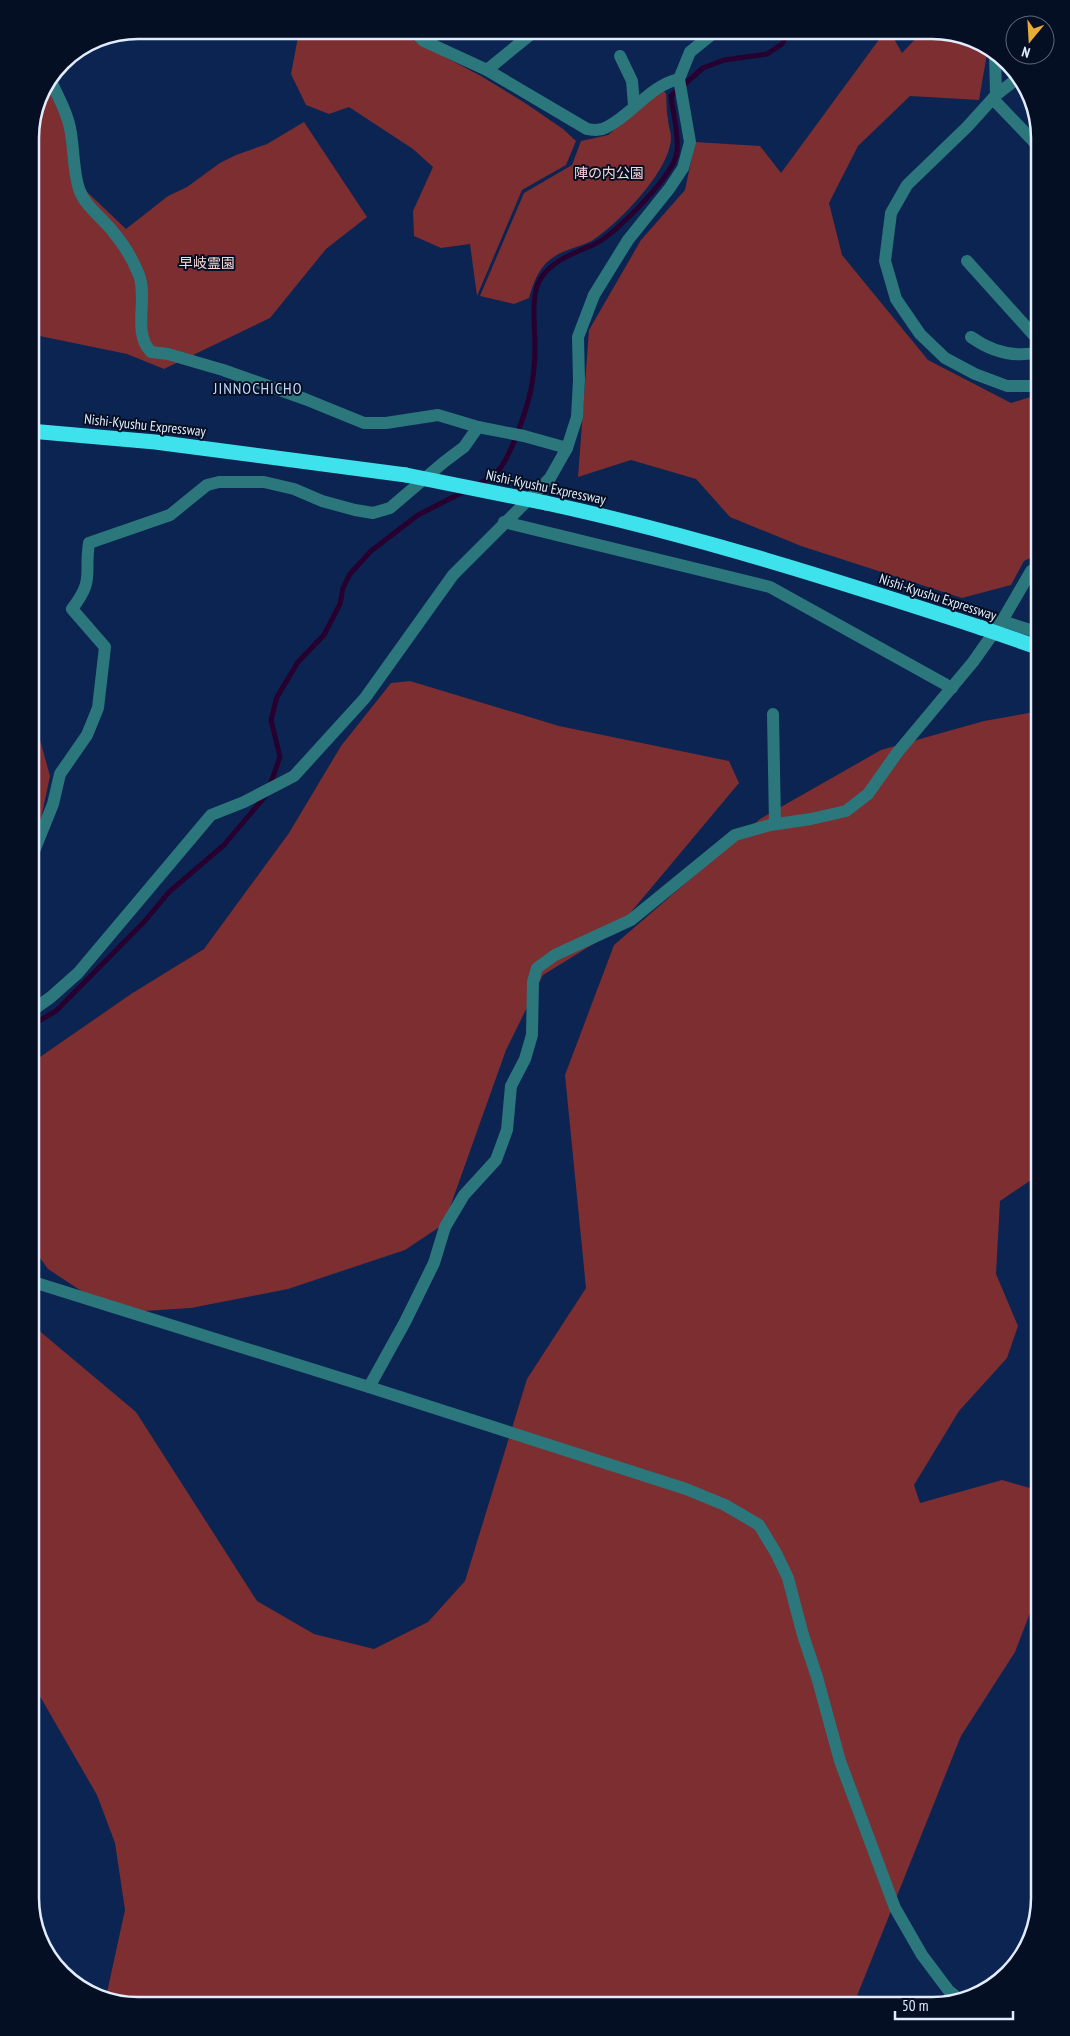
<svg xmlns="http://www.w3.org/2000/svg" width="1070" height="2036" font-family="'PT Sans Narrow','Noto Sans JP',sans-serif">
  <style>
    .green { fill: #7c2e31 }
    .lines { fill: none; stroke-linecap: round; stroke-linejoin: round }
    .stream { stroke: #28002f; stroke-width: 5 }
    .minor { stroke: #2c777c; stroke-width: 12 }
    .highway { stroke: #3ee2ec; stroke-width: 15 }
    .highway-bridge { stroke: #3ee2ec; stroke-width: 15 }
    .labels { text-anchor: middle; stroke-width: 4; stroke-linejoin: round; paint-order: stroke }
    .park-label { font-size: 14px; fill: #fad8d6; stroke: #050f23 }
    .street-label { font-size: 14px; fill: #e2ecfe; stroke: #050f23 }
    .quarter-label { font-size: 16px; letter-spacing: 1px; fill: #c5d9fc; stroke: #050f23 }
    .rim { fill: none; stroke: #e2ecfe; stroke-width: 2.5 }
  </style>
  <rect width="100%" height="100%" fill="#0b2451"/>
  <g class="green">
    <path d="M 294,30 L 394,30 L 481,76 L 525,103 L 563,129 L 576,141 L 566,165 L 522,190 L 477,296 L 470,244 L 441,248 L 414,236 L 413,211 L 433,167 L 413,149 L 349,107 L 329,114 L 306,105 L 291,74 L 298,37 Z"/>
    <path d="M 886,30 L 889,30 L 902,53 L 924,30 L 939,30 L 988,48 L 979,100 L 910,96 L 858,146 L 829,203 L 842,255 L 928,360 L 1011,403 L 1040,394 L 1040,553 L 1024,561 L 1011,585 L 962,598 L 801,546 L 730,517 L 696,479 L 631,460 L 578,477 L 589,330 L 641,240 L 685,190 L 695,142 L 760,146 L 781,173 Z"/>
    <path d="M 58,68 L 55,76 L 84,189 L 126,229 L 168,196 L 187,187 L 220,163 L 236,155 L 267,144 L 304,122 L 367,217 L 326,249 L 270,318 L 164,369 L 127,354 L 30,334 L 30,131 L 38,96 Z"/>
    <path d="M 663,91 L 666,93 C 667,101 666,111 668,119 C 668,125 671,132 671,138 C 670,171 619,223 593,240 C 586,244 576,247 568,250 C 543,259 536,274 529,298 L 514,304 L 480,296 L 524,193 L 572,165 L 581,141 L 608,135 L 637,110 Z"/>
    <path d="M 410,681 L 559,726 L 729,761 L 739,783 L 616,930 L 543,975 L 506,1050 L 444,1224 L 405,1250 L 288,1289 L 191,1308 L 143,1311 L 101,1304 L 48,1269 L 30,1244 L 30,1064 L 131,994 L 204,949 L 289,833 L 341,746 L 391,683 Z"/>
    <path d="M 30,704 L 50,776 L 41,819 L 30,856 Z"/>
    <path d="M 1040,711 L 1040,1174 L 1000,1201 L 996,1274 L 1018,1326 L 1007,1358 L 959,1411 L 914,1485 L 920,1503 L 1002,1480 L 1040,1491 L 1040,1587 L 1015,1652 L 961,1736 L 853,2006 L 131,2006 L 106,1997 L 125,1910 L 115,1843 L 97,1795 L 30,1679 L 30,1323 L 136,1412 L 257,1601 L 314,1634 L 374,1649 L 428,1622 L 465,1581 L 527,1379 L 586,1288 L 565,1075 L 614,945 L 760,819 L 881,750 L 984,721 Z"/>
  </g>
  <g class="lines">
    <g class="stream">
      <path d="M 477,485 C 483,481 492,478 496,473 C 506,463 510,450 516,437 C 529,403 535,382 535,345 C 535,326 530,294 541,278 C 554,259 575,253 595,244 C 616,234 674,175 677,152 C 679,134 673,114 671,96 L 703,68 L 724,60 L 767,54 L 782,44 L 789,30"/>
      <path d="M 270,785 L 280,757 L 271,720 L 277,697 L 298,662 L 324,635 L 340,604 L 343,588 L 350,574 L 371,551 L 418,515 L 465,491"/>
      <path d="M 30,1026 L 56,1011 L 144,922 L 169,892 L 224,845 L 268,793"/>
    </g>
    <g class="minor">
      <path d="M 412,30 L 424,41 L 487,70 L 587,129 C 594,130 600,131 607,127 C 633,114 649,86 679,79"/>
      <path d="M 424,41 L 445,30"/>
      <path d="M 995,51 L 996,95"/>
      <path d="M 620,56 L 632,81 L 634,105"/>
      <path d="M 487,70 L 536,30"/>
      <path d="M 1018,78 L 996,95 L 967,127 L 907,185 L 891,213 L 885,261 L 896,299 L 920,334 L 945,358 L 975,374 L 1007,386 L 1040,386"/>
      <path d="M 50,79 C 57,95 67,111 70,128 C 74,147 73,171 79,189 C 85,207 103,218 114,233 C 125,246 133,260 139,275 C 148,299 132,333 151,352 L 168,354 L 223,370 L 305,399 L 364,423 L 386,423 L 438,415 L 478,427 L 524,436 L 567,448"/>
      <path d="M 993,99 L 1040,148"/>
      <path d="M 967,261 L 1040,342"/>
      <path d="M 971,337 C 992,352 1015,358 1040,352"/>
      <path d="M 504,522 L 770,587 L 952,688"/>
      <path d="M 1002,621 L 1040,633"/>
      <path d="M 773,714 L 775,824"/>
      <path d="M 30,861 L 53,804 L 60,774 L 87,735 L 98,708 L 105,647 L 72,609 C 95,579 84,575 89,543 L 170,515 L 207,485 L 219,482 L 264,482 L 294,489 L 322,501 L 355,510 L 373,513 L 390,508 L 444,462 L 464,447 L 478,427"/>
      <path d="M 30,1012 L 51,997 L 78,973 L 211,815 L 244,802 L 294,776 L 365,698 L 453,575 L 550,478 L 567,448 L 577,417 L 579,380 L 578,337 L 594,295 L 628,240 L 669,189 L 683,168 L 690,142 L 679,79 L 690,52 L 717,30"/>
      <path d="M 30,1281 L 369,1387 L 686,1489 L 725,1505 L 759,1525 L 776,1553 L 788,1578 L 803,1635 L 817,1677 L 840,1761 L 895,1908 L 922,1955 L 949,1991 L 960,2000"/>
      <path d="M 369,1387 L 405,1322 L 434,1263 L 445,1227 L 464,1195 L 496,1160 L 507,1130 L 511,1086 L 525,1059 L 532,1035 L 533,982 L 537,968 L 555,955 L 631,920 L 735,835 L 770,825 L 811,819 L 846,811 L 868,794 L 897,753 L 973,662 L 1002,621 L 1031,571 L 1040,566"/>
    </g>
    <g class="highway">
      <path d="M 30,431 L 155,442 L 406,475"/>
      <path d="M 546,503 C 694,535 838,581 982,628"/>
    </g>
    <g class="highway-bridge">
      <path d="M 406,475 L 546,503"/>
      <path d="M 982,628 L 1040,648"/>
    </g>
  </g>
  <g class="labels">
    <g class="park-label">
      <text x="609" y="178">陣の内公園</text>
      <text x="207" y="268">早岐霊園</text>
    </g>
    <g class="street-label">
      <text transform="translate(145 425) rotate(6)" y="5">Nishi-Kyushu Expressway</text>
      <text transform="translate(546 487) rotate(12)" y="5">Nishi-Kyushu Expressway</text>
      <text transform="translate(938 597) rotate(18)" y="5">Nishi-Kyushu Expressway</text>
    </g>
    <g class="quarter-label">
      <text x="258" y="394">JINNOCHICHO</text>
    </g>
  </g>
  <path d="M0 0H1070V2036H0ZM138 39H932A99 99 0 0 1 1031 138V1898A99 99 0 0 1 932 1997H138A99 99 0 0 1 39 1898V138A99 99 0 0 1 138 39Z" fill="#050f23" fill-rule="evenodd"/>
  <path class="rim" d="M138 39H932A99 99 0 0 1 1031 138V1898A99 99 0 0 1 932 1997H138A99 99 0 0 1 39 1898V138A99 99 0 0 1 138 39Z"/>
  <g transform="translate(1030 40) rotate(198)"><circle r="24" fill="#050f23" stroke="#5d677b"/>
  <path d="M0-4L9 19L0 12L-9 19Z" fill="#e6ac36"/>
  <text y="-8" font-size="14" font-weight="bold" text-anchor="middle" fill="#e2ecfe">N</text>
  </g>
  <path d="M895 2011v8h118v-8" fill="none" stroke="#e2ecfe" stroke-width="2.5"/>
  <text x="902" y="2011" font-size="15" fill="#e2ecfe" stroke="#050f23" stroke-width="4" paint-order="stroke">50 m</text>
</svg>
